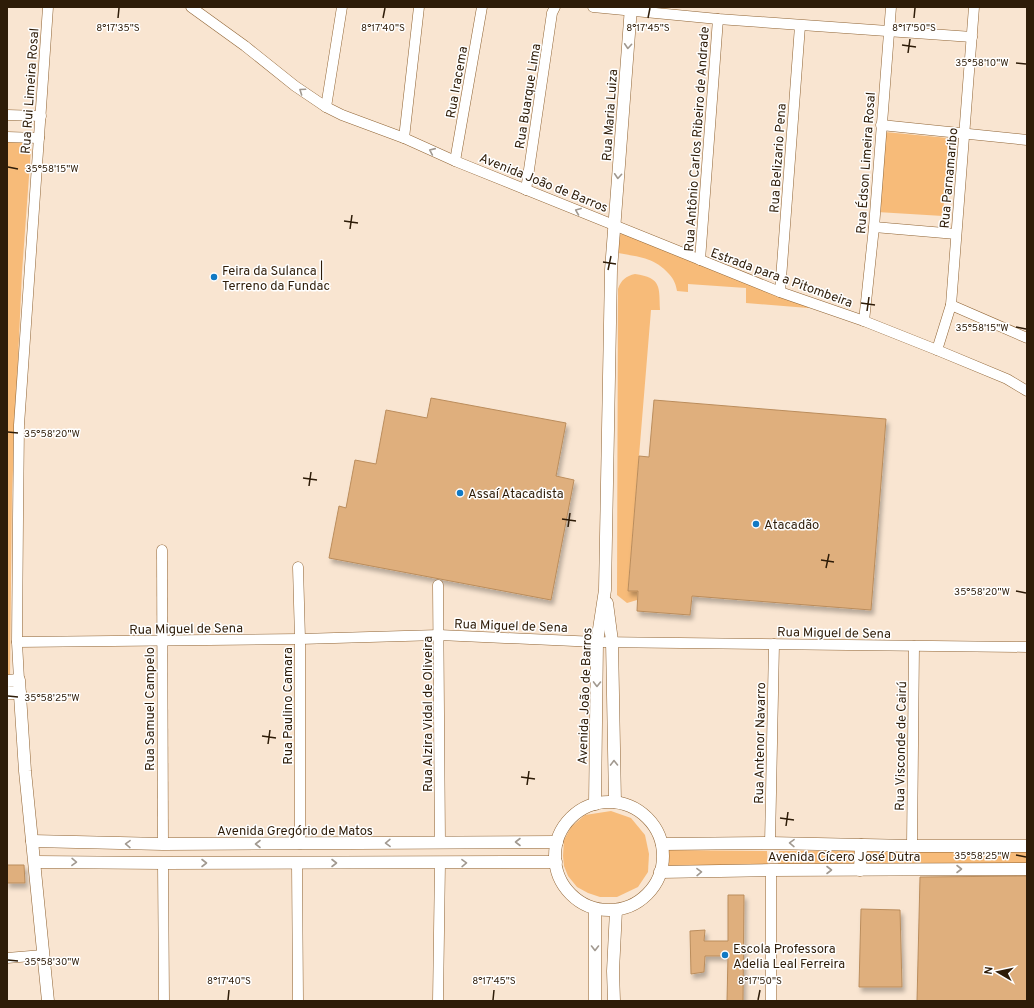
<svg xmlns="http://www.w3.org/2000/svg" width="1034" height="1008" font-family="Overpass,sans-serif">
  <style>
    .green { fill: #f7bb79 }
    .building { fill: #dfaf7d; stroke: #bb8d5c; filter: url(#shadow) }
    .lines { fill: none; stroke-linecap: round; stroke-linejoin: round }
    .minor-casing { stroke: #906434; stroke-width: 11 }
    .tertiary-casing { stroke: #906434; stroke-width: 13 }
    .minor { stroke: #fff; stroke-width: 10 }
    .tertiary { stroke: #fff; stroke-width: 12 }
    .oneway { stroke: #a19990 }
    .ticks { fill: none; stroke: #2e1c08; stroke-width: 1.5 }
    .poi-dot { fill: #1079c4; stroke: #fff; stroke-width: 1.5 }
    .labels { text-anchor: middle; stroke-width: 3; stroke-linejoin: round; paint-order: stroke }
    .street-label { font-size: 13px; fill: #2e1c08; stroke: #fff }
    .poi-label { font-size: 13px; fill: #2e1c08; stroke: #fff; text-anchor: start }
    .ticks-label { font-size: 10px; text-anchor: middle; fill: #2e1c08; stroke: #fff; stroke-width: 3; stroke-linejoin: round; paint-order: stroke }
  </style>
  <defs>
    <filter id="shadow"><feDropShadow dx="2.5" dy="4.5" stdDeviation="2" flood-color="#0004"/></filter>
  </defs>
  <rect width="100%" height="100%" fill="#f9e5d1"/>
  <g class="green">
    <path d="M 885,132 L 948,138 L 943,216 L 877,212 Z"/>
    <path d="M 7,142 L 27,143 L 31,149 L 22,272 L 12,492 L 10,678 L 7,678 Z"/>
    <path d="M 623,233 L 809,304 L 808,308 L 746,303 L 746,288 L 688,284 L 688,292 L 677,291 C 676,285 674,279 669,274 C 654,257 639,257 618,253 L 618,236 Z"/>
    <path d="M 635,274 C 662,278 659,287 660,310 L 651,310 L 628,590 L 638,591 L 637,600 L 627,603 L 617,595 L 618,289 C 621,280 626,276 635,274 Z"/>
    <path d="M 611,811 L 631,818 L 645,835 L 649,854 L 648,872 L 638,887 L 617,897 L 600,897 L 588,893 L 577,887 L 568,876 L 564,866 L 563,856 L 564,840 L 571,827 L 585,815 Z"/>
    <path d="M 667,850 L 767,851 L 768,867 L 667,867 Z"/>
    <path d="M 1027,850 L 1027,865 L 778,865 L 779,851 Z"/>
  </g>
  <g class="building">
    <path d="M 431,398 L 566,423 L 556,476 L 574,480 L 551,600 L 329,558 L 339,506 L 346,508 L 355,460 L 376,464 L 386,410 L 427,418 Z"/>
    <path d="M 654,400 L 886,419 L 871,610 L 692,596 L 690,615 L 637,611 L 638,591 L 628,591 L 639,456 L 649,457 Z"/>
    <path d="M 7,865 L 24,865 L 25,883 L 7,883 Z"/>
    <path d="M 1027,876 L 1027,1001 L 917,1001 L 920,877 Z"/>
    <path d="M 728,895 L 744,895 L 743,1001 L 727,1001 L 728,956 L 705,956 L 704,972 L 691,974 L 690,931 L 705,930 L 704,941 L 728,941 Z"/>
    <path d="M 861,909 L 900,910 L 902,987 L 859,987 Z"/>
  </g>
  <g class="lines">
    <defs>
      <g id="minor">
        <path d="M 191,7 L 245,46 L 295,86 L 326,107 L 342,115 L 404,138 L 455,161 L 780,292 L 864,321 L 937,350 L 1007,379 L 1027,391"/>
        <path d="M 593,7 L 718,19 L 972,37"/>
        <path d="M 326,107 L 342,7"/>
        <path d="M 7,115 L 41,116"/>
        <path d="M 881,125 L 1027,140"/>
        <path d="M 7,137 L 39,138"/>
        <path d="M 404,138 L 419,7"/>
        <path d="M 455,161 L 482,7"/>
        <path d="M 526,190 L 552,13 L 555,7"/>
        <path d="M 874,227 L 956,234"/>
        <path d="M 700,260 L 718,19"/>
        <path d="M 780,292 L 800,26"/>
        <path d="M 951,305 L 1027,338"/>
        <path d="M 864,321 L 874,227 L 891,7"/>
        <path d="M 937,350 L 951,305 L 974,7"/>
        <path d="M 162,550 L 163,844"/>
        <path d="M 298,567 L 300,639 L 300,844"/>
        <path d="M 438,585 L 440,843"/>
        <path d="M 17,642 L 300,639 L 439,635 L 597,642 L 1027,647"/>
        <path d="M 19,680 L 17,642 L 18,519 L 19,425 L 48,7"/>
        <path d="M 770,843 L 774,644"/>
        <path d="M 912,846 L 914,646"/>
        <path d="M 163,863 L 164,1001"/>
        <path d="M 297,863 L 298,1001"/>
        <path d="M 7,958 L 43,955"/>
        <path d="M 438,1001 L 440,863"/>
        <path d="M 771,1001 L 771,870"/>
      </g>
      <g id="tertiary">
        <path d="M 607,603 L 612,641 L 615,802"/>
        <path d="M 7,681 L 19,680 L 25,771 L 48,1001"/>
        <path d="M 7,693 L 20,693"/>
        <circle cx="609" cy="856" r="54"/>
        <path d="M 595,804 L 597,642 L 605,590 L 611,270 L 631,7"/>
        <path d="M 32,841 L 163,844 L 557,842"/>
        <path d="M 662,844 L 770,843 L 912,846 L 1027,846"/>
        <path d="M 35,862 L 163,863 L 556,862"/>
        <path d="M 860,870 L 861,845"/>
        <path d="M 660,872 L 771,870 L 1027,869"/>
        <path d="M 595,1001 L 595,909"/>
        <path d="M 614,1001 L 613,971 L 616,910"/>
      </g>
    </defs>
    <use href="#minor" class="minor-casing"/>
    <use href="#tertiary" class="tertiary-casing"/>
    <use href="#minor" class="minor"/>
    <use href="#tertiary" class="tertiary"/>
  </g>
  <defs><path id="oneway-chevron" d="M-2-3.5L2.5 0L-2 3.5" fill="none" stroke-width="1.6" stroke-linecap="round" stroke-linejoin="round"/></defs>
  <g class="oneway">
    <use href="#oneway-chevron" transform="translate(628 46) rotate(94)"/>
    <use href="#oneway-chevron" transform="translate(302 91) rotate(-145)"/>
    <use href="#oneway-chevron" transform="translate(432 151) rotate(-156)"/>
    <use href="#oneway-chevron" transform="translate(618 176) rotate(94)"/>
    <use href="#oneway-chevron" transform="translate(578 211) rotate(-158)"/>
    <use href="#oneway-chevron" transform="translate(597 684) rotate(91)"/>
    <use href="#oneway-chevron" transform="translate(614 763) rotate(-91)"/>
    <use href="#oneway-chevron" transform="translate(518 842) rotate(180)"/>
    <use href="#oneway-chevron" transform="translate(388 843) rotate(179)"/>
    <use href="#oneway-chevron" transform="translate(792 843) rotate(-179)"/>
    <use href="#oneway-chevron" transform="translate(128 844) rotate(-179)"/>
    <use href="#oneway-chevron" transform="translate(258 844) rotate(180)"/>
    <use href="#oneway-chevron" transform="translate(74 862) rotate(1)"/>
    <use href="#oneway-chevron" transform="translate(204 863)"/>
    <use href="#oneway-chevron" transform="translate(334 863)"/>
    <use href="#oneway-chevron" transform="translate(464 863) rotate(-1)"/>
    <use href="#oneway-chevron" transform="translate(959 869)"/>
    <use href="#oneway-chevron" transform="translate(829 870)"/>
    <use href="#oneway-chevron" transform="translate(699 872) rotate(-1)"/>
    <use href="#oneway-chevron" transform="translate(595 948) rotate(90)"/>
  </g>
  <path class="ticks" d="M 118,18 L 119,8M 383,18 L 385,8M 648,18 L 650,8M 914,18 L 915,8M 902,45 L 916,47M 908,53 L 910,39M 1016,63 L 1026,64M 8,167 L 18,169M 344,221 L 358,223M 350,229 L 352,215M 603,262 L 616,264M 608,270 L 611,256M 861,303 L 875,305M 867,311 L 869,297M 1016,327 L 1026,329M 8,432 L 18,433M 303,478 L 317,480M 309,486 L 311,472M 562,519 L 576,521M 568,527 L 570,513M 821,560 L 834,562M 826,568 L 829,554M 1016,591 L 1026,593M 8,696 L 18,697M 262,736 L 276,738M 268,744 L 270,730M 521,777 L 535,779M 527,785 L 529,771M 780,818 L 794,820M 786,826 L 788,812M 1016,855 L 1026,857M 8,960 L 18,961M 228,1000 L 229,990M 493,1000 L 494,990M 758,1000 L 760,990"/>
  <g class="poi-dot">
    <circle cx="214" cy="277" r="4"/>
    <circle cx="460" cy="493" r="4"/>
    <circle cx="756" cy="524" r="4"/>
    <circle cx="725" cy="955" r="4"/>
  </g>
  <g class="labels">
    <g class="street-label">
      <text transform="translate(456 82) rotate(-80)" y="5">Rua Iracema</text>
      <text transform="translate(29 91) rotate(-86)" y="5">Rua Rui Limeira Rosal</text>
      <text transform="translate(527 96) rotate(-81)" y="5">Rua Buarque Lima</text>
      <text transform="translate(609 115) rotate(-86)" y="5">Rua Maria Luiza</text>
      <text transform="translate(696 139) rotate(-86)" y="5">Rua Antônio Carlos Ribeiro de Andrade</text>
      <text transform="translate(777 158) rotate(-86)" y="5">Rua Belizario Pena</text>
      <text transform="translate(865 163) rotate(-86)" y="5">Rua Édson Limeira Rosal</text>
      <text transform="translate(948 178) rotate(-85)" y="5">Rua Parnamaribo</text>
      <text transform="translate(544 182) rotate(22)" y="5">Avenida João de Barros</text>
      <text transform="translate(782 277) rotate(20)" y="5">Estrada para a Pitombeira</text>
      <text transform="translate(511 625) rotate(2)" y="5">Rua Miguel de Sena</text>
      <text transform="translate(186 628) rotate(-1)" y="5">Rua Miguel de Sena</text>
      <text transform="translate(834 632) rotate(1)" y="5">Rua Miguel de Sena</text>
      <text transform="translate(584 696) rotate(-88)" y="5">Avenida João de Barros</text>
      <text transform="translate(287 706) rotate(-90)" y="5">Rua Paulino Camara</text>
      <text transform="translate(149 709) rotate(-90)" y="5">Rua Samuel Campelo</text>
      <text transform="translate(427 714) rotate(-90)" y="5">Rua Alzira Vidal de Oliveira</text>
      <text transform="translate(759 743) rotate(-89)" y="5">Rua Antenor Navarro</text>
      <text transform="translate(900 746) rotate(-89)" y="5">Rua Visconde de Cairú</text>
      <text x="295" y="835">Avenida Gregório de Matos</text>
      <text x="844" y="861">Avenida Cícero José Dutra</text>
    </g>
    <g class="poi-label">
      <text x="222" y="275">Feira da Sulanca |<tspan x="222" dy="15">Terreno da Fundac</tspan></text>
      <text x="468" y="498">Assaí Atacadista</text>
      <text x="764" y="529">Atacadão</text>
      <text x="733" y="953">Escola Professora<tspan x="733" dy="15">Adelia Leal Ferreira</tspan></text>
    </g>
  </g>
  <g class="ticks-label">
    <text x="118" y="31">8°17'35"S</text>
    <text x="383" y="31">8°17'40"S</text>
    <text x="648" y="31">8°17'45"S</text>
    <text x="914" y="31">8°17'50"S</text>
    <text x="982" y="66">35°58'10"W</text>
    <text x="52" y="172">35°58'15"W</text>
    <text x="982" y="331">35°58'15"W</text>
    <text x="52" y="437">35°58'20"W</text>
    <text x="982" y="595">35°58'20"W</text>
    <text x="52" y="701">35°58'25"W</text>
    <text x="982" y="859">35°58'25"W</text>
    <text x="52" y="965">35°58'30"W</text>
    <text x="229" y="984">8°17'40"S</text>
    <text x="494" y="984">8°17'45"S</text>
    <text x="760" y="984">8°17'50"S</text>
  </g>
  <rect width="1034" height="1008" fill="none" stroke="#2e1c08" stroke-width="16"/>
  <g transform="translate(998 972) rotate(279)" stroke="#ffffff" stroke-width="3" paint-order="stroke">
  <path d="M0-3L7 15L0 10L-7 15Z" fill="#2e1c08"/>
  <text y="-6" font-size="11" font-weight="bold" text-anchor="middle" fill="#2e1c08">N</text>
  </g>
</svg>
